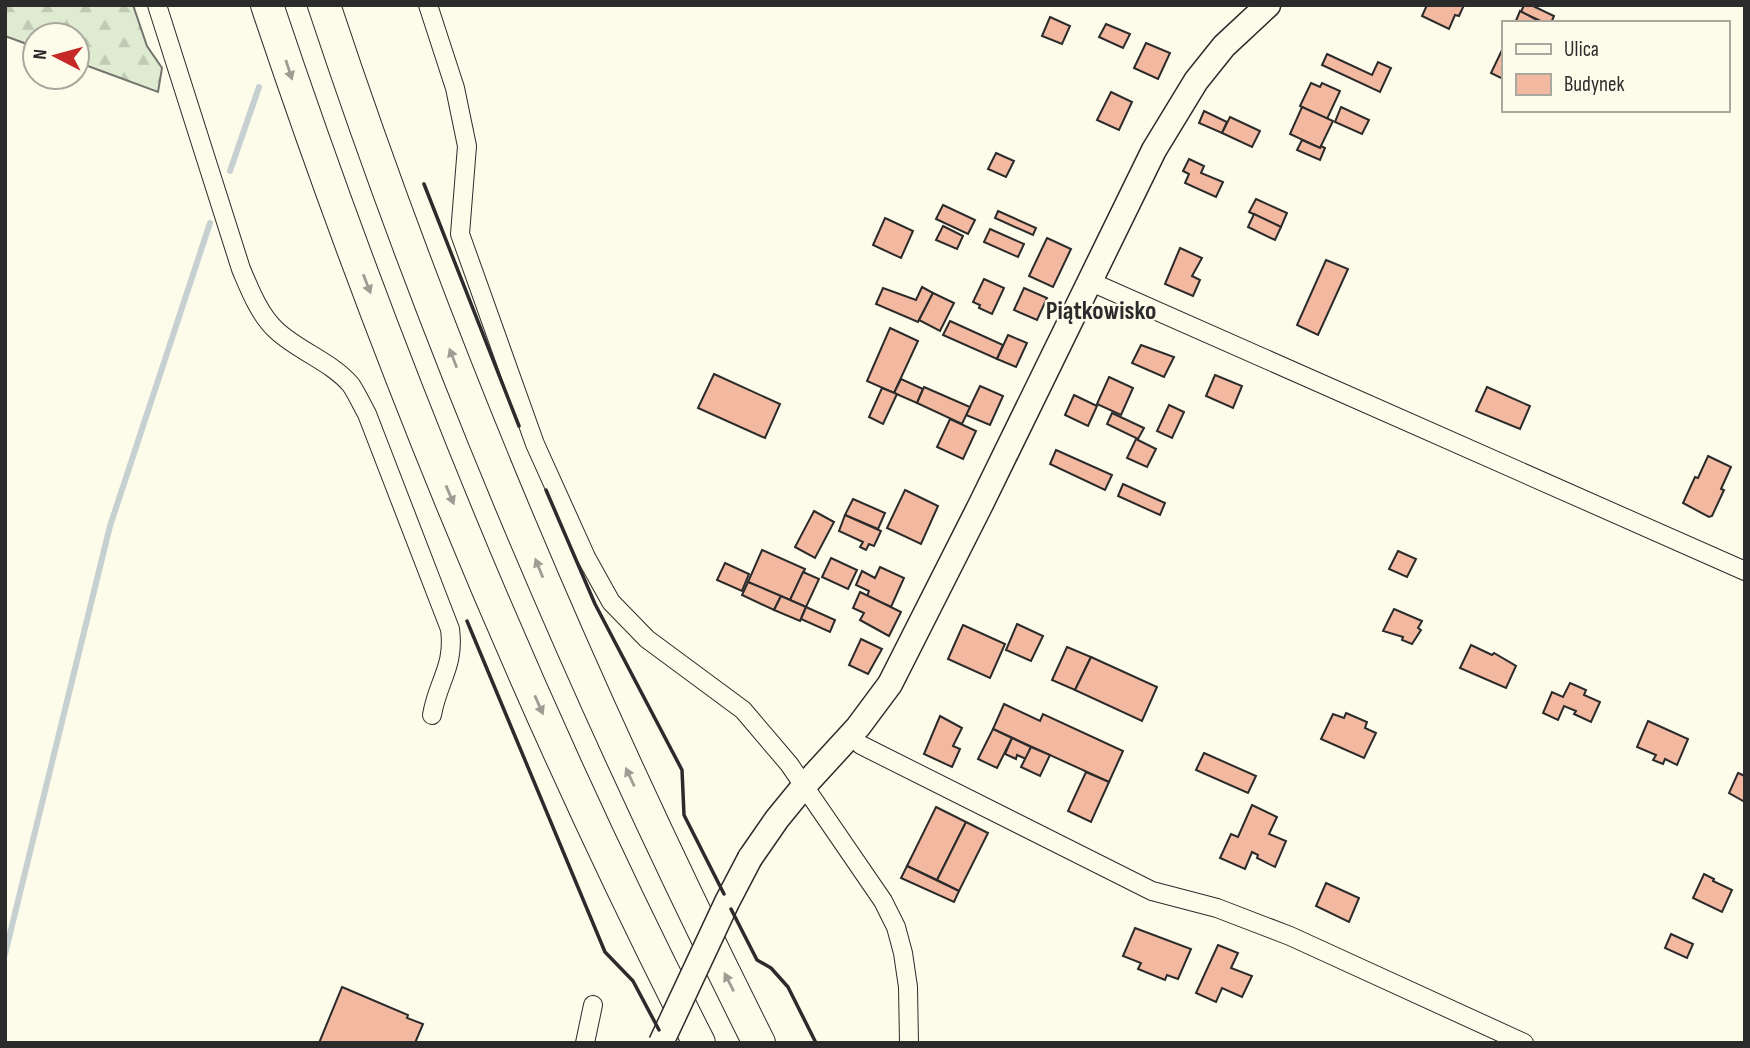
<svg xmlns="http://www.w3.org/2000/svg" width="1750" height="1048" font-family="'Sofia Sans Condensed',sans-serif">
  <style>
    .forest { fill: url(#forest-firs); stroke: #74746e; stroke-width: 2 }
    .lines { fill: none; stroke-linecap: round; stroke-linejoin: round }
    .stream { stroke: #c7d0d0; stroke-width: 6 }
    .building { fill: #f2b8a0; stroke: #2b2b2b; stroke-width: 2 }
    .street-casing { stroke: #2b2b2b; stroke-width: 20 }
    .secondary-casing { stroke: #2b2b2b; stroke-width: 27 }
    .highway-casing { stroke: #2b2b2b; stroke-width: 34 }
    .street { stroke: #fdfbea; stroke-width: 18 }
    .secondary { stroke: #fdfbea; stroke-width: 24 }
    .highway { stroke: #fdfbea; stroke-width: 32 }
    .secondary-bridge-casing { stroke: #2b2b2b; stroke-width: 27; stroke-linecap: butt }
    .secondary-bridge { stroke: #fdfbea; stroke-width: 24 }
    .wall { stroke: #2b2b2b; stroke-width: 3.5 }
    .oneway { fill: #9e9d94 }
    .labels { text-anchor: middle; stroke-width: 5; stroke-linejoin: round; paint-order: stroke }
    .quarter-label { font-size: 26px; font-weight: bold; fill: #2b2b2b; stroke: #fdfbea }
  </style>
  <defs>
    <pattern id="forest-firs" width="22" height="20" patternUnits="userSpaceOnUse" patternTransform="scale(1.75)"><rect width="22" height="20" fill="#deebd1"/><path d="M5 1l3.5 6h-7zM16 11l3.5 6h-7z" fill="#bfcab4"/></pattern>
  </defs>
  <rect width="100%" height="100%" fill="#fdfbea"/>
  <path class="forest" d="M 5,5 L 133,5 L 147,46 L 162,68 L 158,92 L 77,62 L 77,35 L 35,35 L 35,47 L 5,36 Z"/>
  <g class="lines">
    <g class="stream">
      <path d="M 230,171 L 259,87"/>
      <path d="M 5,954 L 110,526 L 210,223"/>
    </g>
  </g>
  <g class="building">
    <path d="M 1427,5 L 1464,5 L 1459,16 L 1455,15 L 1449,29 L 1422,16 Z"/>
    <path d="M 1524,5 L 1531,5 L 1554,16 L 1551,23 L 1545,23 L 1521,12 Z"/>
    <path d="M 1520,11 L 1543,23 L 1515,23 Z"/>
    <path d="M 1050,17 L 1070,26 L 1062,44 L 1042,36 Z"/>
    <path d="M 1106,24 L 1130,34 L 1123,48 L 1099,37 Z"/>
    <path d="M 1146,43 L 1170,53 L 1158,79 L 1134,68 Z"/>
    <path d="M 1503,48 L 1503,79 L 1491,73 Z"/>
    <path d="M 1327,54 L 1372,75 L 1378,62 L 1391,68 L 1380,92 L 1322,65 Z"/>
    <path d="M 1311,83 L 1320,87 L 1322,83 L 1340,91 L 1327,119 L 1300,106 Z"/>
    <path d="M 1111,92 L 1132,102 L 1119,130 L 1097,120 Z"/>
    <path d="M 1302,107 L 1333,121 L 1320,148 L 1290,134 Z"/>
    <path d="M 1341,107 L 1369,120 L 1362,134 L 1335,122 Z"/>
    <path d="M 1204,111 L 1227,122 L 1222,133 L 1199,123 Z"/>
    <path d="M 1230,117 L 1260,131 L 1252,147 L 1222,133 Z"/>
    <path d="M 1302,140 L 1320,148 L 1321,146 L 1325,148 L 1320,160 L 1297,150 Z"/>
    <path d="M 996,153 L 1014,161 L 1006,177 L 988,169 Z"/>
    <path d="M 1189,159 L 1204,166 L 1201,173 L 1223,182 L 1216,197 L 1185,183 L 1189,174 L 1183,171 Z"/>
    <path d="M 1256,199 L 1287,213 L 1281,227 L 1249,212 Z"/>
    <path d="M 943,205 L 975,220 L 968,234 L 936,219 Z"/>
    <path d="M 998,211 L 1036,228 L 1033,235 L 995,218 Z"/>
    <path d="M 1254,214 L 1281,227 L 1275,240 L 1248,227 Z"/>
    <path d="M 885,218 L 913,231 L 901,258 L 873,245 Z"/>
    <path d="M 943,226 L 963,236 L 957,249 L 936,240 Z"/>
    <path d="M 990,229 L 1024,244 L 1018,257 L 984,242 Z"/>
    <path d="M 1047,238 L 1071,249 L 1053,287 L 1029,276 Z"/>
    <path d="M 1180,248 L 1202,258 L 1192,276 L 1200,280 L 1193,296 L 1165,284 Z"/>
    <path d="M 1326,260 L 1348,269 L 1318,335 L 1297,325 Z"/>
    <path d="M 984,279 L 1004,288 L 992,314 L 979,308 L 980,305 L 973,302 Z"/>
    <path d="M 922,287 L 933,293 L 918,322 L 876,304 L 883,288 L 916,300 Z"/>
    <path d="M 1024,288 L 1047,298 L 1037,320 L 1014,310 Z"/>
    <path d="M 933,293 L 954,303 L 940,331 L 919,320 Z"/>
    <path d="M 950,321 L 1003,345 L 997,359 L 943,335 Z"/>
    <path d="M 890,328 L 918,341 L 894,393 L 867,381 Z"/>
    <path d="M 1008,335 L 1027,343 L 1016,367 L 997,359 Z"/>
    <path d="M 1141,345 L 1174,357 L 1164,377 L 1132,363 Z"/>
    <path d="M 714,374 L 780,404 L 765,438 L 698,408 Z"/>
    <path d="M 1215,375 L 1242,386 L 1233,408 L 1206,396 Z"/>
    <path d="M 1109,377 L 1133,388 L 1121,415 L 1097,404 Z"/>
    <path d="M 901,379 L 923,389 L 917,403 L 894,393 Z"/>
    <path d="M 980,386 L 1003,396 L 990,425 L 966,415 Z"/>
    <path d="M 924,387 L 970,407 L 962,424 L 917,403 Z"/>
    <path d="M 1487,387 L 1530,406 L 1520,429 L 1476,411 Z"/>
    <path d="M 882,388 L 897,394 L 883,424 L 869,417 Z"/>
    <path d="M 1074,395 L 1097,406 L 1088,426 L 1065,415 Z"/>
    <path d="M 1169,405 L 1184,412 L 1172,438 L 1157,431 Z"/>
    <path d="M 1112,413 L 1144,428 L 1138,439 L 1107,424 Z"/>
    <path d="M 950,419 L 976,431 L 963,459 L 937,447 Z"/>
    <path d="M 1136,439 L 1156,449 L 1147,467 L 1127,458 Z"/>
    <path d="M 1056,450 L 1112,475 L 1105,490 L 1050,464 Z"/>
    <path d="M 1708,456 L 1731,467 L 1721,489 L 1724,490 L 1712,516 L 1709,517 L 1683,503 L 1695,477 L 1698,478 Z"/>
    <path d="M 1123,484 L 1165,503 L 1160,515 L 1118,496 Z"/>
    <path d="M 905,490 L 938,506 L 921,544 L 887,528 Z"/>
    <path d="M 853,499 L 885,513 L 878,529 L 845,515 Z"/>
    <path d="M 814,511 L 834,522 L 815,558 L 795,547 Z"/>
    <path d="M 845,515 L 881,531 L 874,546 L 869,544 L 866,550 L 860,547 L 863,542 L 839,531 Z"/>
    <path d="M 762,550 L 805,569 L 790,600 L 748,582 Z"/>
    <path d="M 1398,551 L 1416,559 L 1407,577 L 1389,569 Z"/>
    <path d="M 831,558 L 857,570 L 848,589 L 822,577 Z"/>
    <path d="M 725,563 L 749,574 L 742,591 L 717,580 Z"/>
    <path d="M 880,567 L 904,578 L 891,607 L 867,596 L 869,591 L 856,585 L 862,571 L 875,578 Z"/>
    <path d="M 803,572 L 819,579 L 806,607 L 790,600 Z"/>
    <path d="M 748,582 L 781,596 L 774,610 L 742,595 Z"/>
    <path d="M 860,592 L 901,612 L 889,636 L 860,620 L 864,613 L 853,608 Z"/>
    <path d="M 781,596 L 806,607 L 800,621 L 774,610 Z"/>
    <path d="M 806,607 L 835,620 L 830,632 L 801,619 Z"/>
    <path d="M 1394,609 L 1422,621 L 1418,628 L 1421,630 L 1412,644 L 1402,640 L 1403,637 L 1383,631 Z"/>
    <path d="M 1017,624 L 1043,636 L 1031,661 L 1006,650 Z"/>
    <path d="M 963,625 L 1005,644 L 990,678 L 948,659 Z"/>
    <path d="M 861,639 L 882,649 L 868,674 L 849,665 Z"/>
    <path d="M 1471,645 L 1492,655 L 1494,653 L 1516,666 L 1506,688 L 1460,668 Z"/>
    <path d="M 1067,647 L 1091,657 L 1075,690 L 1052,680 Z"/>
    <path d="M 1091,657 L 1157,687 L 1142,721 L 1075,690 Z"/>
    <path d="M 1570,683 L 1586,690 L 1584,695 L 1600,702 L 1591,722 L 1574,714 L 1576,711 L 1564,706 L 1558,720 L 1543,713 L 1552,692 L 1563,697 Z"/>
    <path d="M 1004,704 L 1040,721 L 1043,714 L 1123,751 L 1109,782 L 993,729 Z"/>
    <path d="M 1346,713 L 1367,722 L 1365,728 L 1376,733 L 1364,758 L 1321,739 L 1333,714 L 1344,718 Z"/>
    <path d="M 940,716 L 962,728 L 953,746 L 960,749 L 952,767 L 924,754 Z"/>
    <path d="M 1648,721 L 1688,739 L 1677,765 L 1665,759 L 1663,764 L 1653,760 L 1656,755 L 1637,747 Z"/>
    <path d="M 993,729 L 1012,738 L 997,768 L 978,759 Z"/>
    <path d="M 1012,738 L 1031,747 L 1026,759 L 1017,755 L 1016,759 L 1005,754 Z"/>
    <path d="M 1031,747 L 1050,755 L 1040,776 L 1021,767 Z"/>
    <path d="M 1204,753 L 1256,776 L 1248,793 L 1196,770 Z"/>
    <path d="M 1086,772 L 1109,782 L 1091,822 L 1068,811 Z"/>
    <path d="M 1738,773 L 1745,776 L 1745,802 L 1729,793 Z"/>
    <path d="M 1252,805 L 1277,817 L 1269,834 L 1286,841 L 1275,867 L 1257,858 L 1258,855 L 1252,852 L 1245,869 L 1220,858 L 1231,834 L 1238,837 Z"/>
    <path d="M 936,807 L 966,822 L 937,880 L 907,866 Z"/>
    <path d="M 966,822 L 988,833 L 959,891 L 937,880 Z"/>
    <path d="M 907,866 L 959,891 L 954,902 L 901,878 Z"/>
    <path d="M 1704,874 L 1714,879 L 1713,881 L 1732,890 L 1722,912 L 1693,898 Z"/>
    <path d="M 1326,883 L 1359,898 L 1349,922 L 1316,906 Z"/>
    <path d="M 1135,928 L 1191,949 L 1178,979 L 1167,975 L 1165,980 L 1138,969 L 1141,963 L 1123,956 Z"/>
    <path d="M 1671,934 L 1693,944 L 1687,958 L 1665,948 Z"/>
    <path d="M 1218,945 L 1238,953 L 1231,968 L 1252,976 L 1242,997 L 1222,988 L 1216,1002 L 1196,993 Z"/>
    <path d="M 342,987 L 408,1015 L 407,1018 L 423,1024 L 415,1043 L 319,1043 Z"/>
  </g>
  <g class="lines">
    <defs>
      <g id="street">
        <path d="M 157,5 L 241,269 C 250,290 259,314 276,330 C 298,351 332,362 351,385 C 357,394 362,405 367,414 L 450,629 C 455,667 438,680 432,715"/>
        <path d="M 428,5 L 455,88 L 467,146 L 460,234 L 535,444 L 586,557 L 611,602 L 647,639 L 743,710 L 789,764 L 883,901 L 896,927 L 903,953 L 908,987 L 909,1043"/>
        <path d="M 1089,281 L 1745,571"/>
        <path d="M 861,745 L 1152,891 L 1217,908 L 1290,936 L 1524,1043"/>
        <path d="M 585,1043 L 593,1005"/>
      </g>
      <path id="secondary" d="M 750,858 L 777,819 L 804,786 L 858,727 L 890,684 L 981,504 L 1154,150 L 1196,81 L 1224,46 L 1268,5"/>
      <g id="highway">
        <path d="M 267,5 C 386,360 529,709 699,1043"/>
        <path d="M 324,5 C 442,361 591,708 759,1043"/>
      </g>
    </defs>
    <use href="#street" class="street-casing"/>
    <use href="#secondary" class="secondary-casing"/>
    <use href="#highway" class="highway-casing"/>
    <use href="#street" class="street"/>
    <use href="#secondary" class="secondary"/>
    <use href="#highway" class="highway"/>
    <defs>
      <path id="secondary-bridge" d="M 661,1043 L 727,902 L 750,858"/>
    </defs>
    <use href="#secondary-bridge" class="secondary-bridge-casing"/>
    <use href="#secondary-bridge" class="secondary-bridge"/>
    <g class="wall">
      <path d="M 424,184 L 519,426"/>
      <path d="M 546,490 L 595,604 L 682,770 L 684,815 L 724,894"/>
      <path d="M 467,621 L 605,952 L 633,981 L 659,1030"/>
      <path d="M 731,909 L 757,960 L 771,968 L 788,987 L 816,1043"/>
    </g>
  </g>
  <defs><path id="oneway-solid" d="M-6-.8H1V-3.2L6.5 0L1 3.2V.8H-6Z" transform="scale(1.75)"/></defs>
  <g class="oneway">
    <use href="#oneway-solid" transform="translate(289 70) rotate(72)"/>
    <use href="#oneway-solid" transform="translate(367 284) rotate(69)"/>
    <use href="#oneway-solid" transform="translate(453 358) rotate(-111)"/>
    <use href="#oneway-solid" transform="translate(450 495) rotate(67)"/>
    <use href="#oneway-solid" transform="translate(539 568) rotate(-112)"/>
    <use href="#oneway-solid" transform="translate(539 705) rotate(66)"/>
    <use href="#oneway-solid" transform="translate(630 777) rotate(-115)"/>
    <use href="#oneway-solid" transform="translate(729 982) rotate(-117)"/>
  </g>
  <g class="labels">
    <g class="quarter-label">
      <text x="1101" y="319">Piątkowisko</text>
    </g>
  </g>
  <rect width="1750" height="1048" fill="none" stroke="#2b2b2b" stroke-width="14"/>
  <rect x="1502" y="21" width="228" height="91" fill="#fdfbea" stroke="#a9a89e" stroke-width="2"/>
  <rect x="1516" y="44" width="35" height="10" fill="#fdfbea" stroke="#a9a89e" stroke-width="2"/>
  <text x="1564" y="56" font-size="21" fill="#2b2b2b">Ulica</text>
  <rect x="1516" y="74" width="35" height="21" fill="#f2b8a0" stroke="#a9a89e" stroke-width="2"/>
  <text x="1564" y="91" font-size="21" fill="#2b2b2b">Budynek</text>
  <g transform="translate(56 56) rotate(276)"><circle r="33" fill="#fdfbea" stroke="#a9a89e" stroke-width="2"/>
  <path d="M0-5L12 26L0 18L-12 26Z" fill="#c62828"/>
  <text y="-10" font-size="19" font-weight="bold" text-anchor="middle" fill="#2b2b2b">N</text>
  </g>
</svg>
